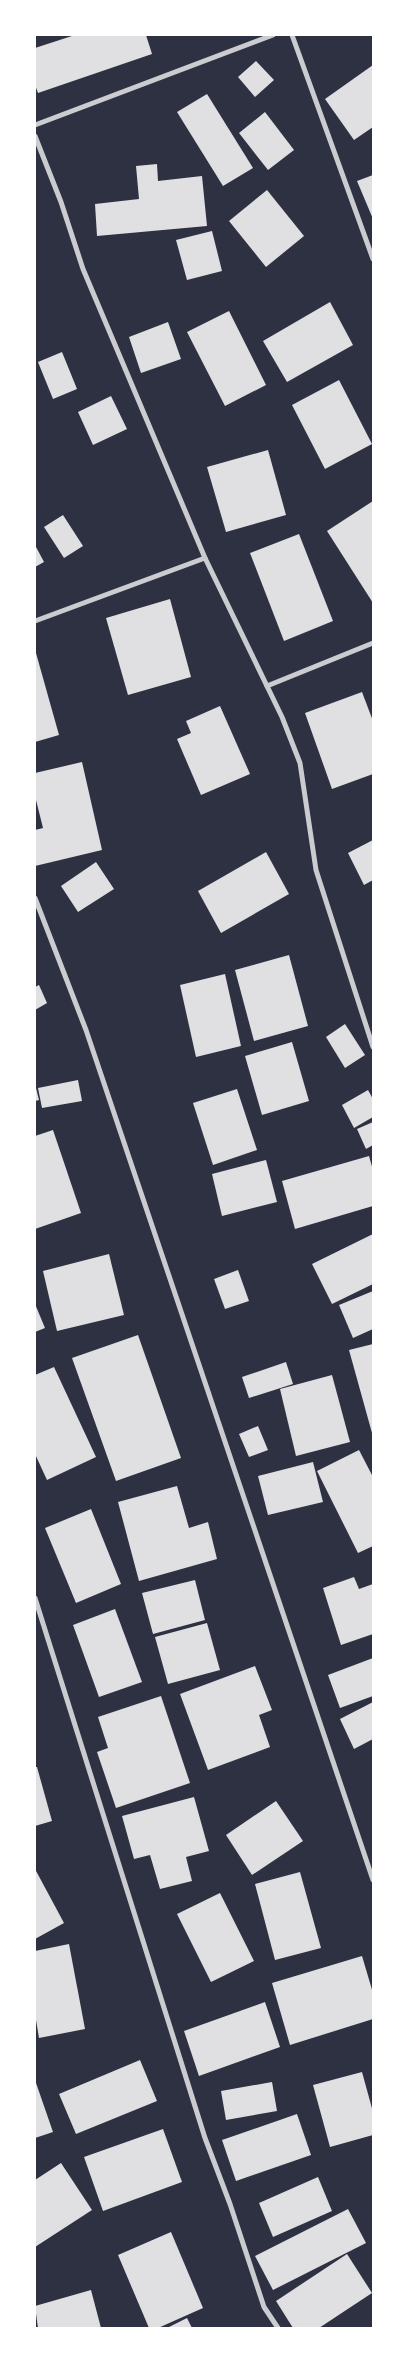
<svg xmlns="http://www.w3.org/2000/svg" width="408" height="2363" font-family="Merriweather,serif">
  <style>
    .building { fill: #e0e0e3 }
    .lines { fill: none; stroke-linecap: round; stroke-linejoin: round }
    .minor { stroke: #caccd0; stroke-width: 5 }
  </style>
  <rect width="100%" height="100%" fill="#2d3142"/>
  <g class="building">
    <path d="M 75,35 L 146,35 L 152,54 L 38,93 L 35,85 L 35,48 Z"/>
    <path d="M 256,61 L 274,80 L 255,97 L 238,77 Z"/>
    <path d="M 373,65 L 373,127 L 354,140 L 325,99 Z"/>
    <path d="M 207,94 L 253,168 L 223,186 L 177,112 Z"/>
    <path d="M 265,112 L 294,150 L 268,170 L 239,133 Z"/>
    <path d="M 157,164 L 158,181 L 202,176 L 207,226 L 97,236 L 95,204 L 139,199 L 136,166 Z"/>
    <path d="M 373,175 L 373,219 L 357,181 Z"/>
    <path d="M 267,190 L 304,236 L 266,267 L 229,221 Z"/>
    <path d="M 212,231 L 222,271 L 187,280 L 176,240 Z"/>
    <path d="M 330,302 L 353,345 L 287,382 L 263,341 Z"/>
    <path d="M 229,311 L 266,385 L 225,406 L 187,332 Z"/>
    <path d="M 168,322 L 181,359 L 141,373 L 129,337 Z"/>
    <path d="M 62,352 L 77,389 L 53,399 L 38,362 Z"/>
    <path d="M 339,380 L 372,444 L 325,469 L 292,405 Z"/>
    <path d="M 111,396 L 127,429 L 93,445 L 78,412 Z"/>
    <path d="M 268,450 L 286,515 L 226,532 L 207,467 Z"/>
    <path d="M 373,501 L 373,603 L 327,531 Z"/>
    <path d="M 63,515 L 83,546 L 64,558 L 44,527 Z"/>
    <path d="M 299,534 L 333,621 L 284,641 L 250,553 Z"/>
    <path d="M 35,545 L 44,562 L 35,567 Z"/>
    <path d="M 170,599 L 191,677 L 128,695 L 106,618 Z"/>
    <path d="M 36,653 L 59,735 L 35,742 L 35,654 Z"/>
    <path d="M 362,692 L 373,721 L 373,774 L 332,789 L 305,713 Z"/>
    <path d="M 220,706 L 250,774 L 201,795 L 177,739 L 191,733 L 186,721 Z"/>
    <path d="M 82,762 L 102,850 L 35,866 L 35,830 L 43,828 L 35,796 L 35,773 Z"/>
    <path d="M 373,840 L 373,880 L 364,885 L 348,853 Z"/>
    <path d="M 266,852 L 289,894 L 221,933 L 198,891 Z"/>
    <path d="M 96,862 L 114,889 L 78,912 L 61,886 Z"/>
    <path d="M 289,955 L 308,1026 L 254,1041 L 235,970 Z"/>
    <path d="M 225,974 L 241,1046 L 196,1057 L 180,985 Z"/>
    <path d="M 39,985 L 47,1003 L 35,1010 L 35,987 Z"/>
    <path d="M 345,1024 L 365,1055 L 345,1068 L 326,1037 Z"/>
    <path d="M 292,1042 L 309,1101 L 262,1115 L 245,1056 Z"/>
    <path d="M 78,1080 L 82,1101 L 42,1108 L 38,1088 Z"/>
    <path d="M 35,1084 L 39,1100 L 35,1101 Z"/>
    <path d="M 237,1089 L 257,1150 L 213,1165 L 193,1103 Z"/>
    <path d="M 368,1090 L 373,1099 L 373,1117 L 354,1128 L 342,1105 Z"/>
    <path d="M 373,1122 L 373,1145 L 366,1149 L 357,1129 Z"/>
    <path d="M 53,1130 L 81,1213 L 35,1229 L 35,1136 Z"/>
    <path d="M 369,1156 L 373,1170 L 373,1206 L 295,1229 L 282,1181 Z"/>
    <path d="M 266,1160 L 277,1202 L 222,1216 L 212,1174 Z"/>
    <path d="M 373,1234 L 373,1284 L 332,1304 L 312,1264 Z"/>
    <path d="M 109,1254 L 124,1315 L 57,1331 L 43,1271 Z"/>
    <path d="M 238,1270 L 249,1301 L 225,1309 L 214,1279 Z"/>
    <path d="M 373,1291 L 373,1329 L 353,1338 L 339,1305 Z"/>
    <path d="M 35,1304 L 45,1328 L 35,1332 Z"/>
    <path d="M 138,1335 L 181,1458 L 116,1481 L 72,1358 Z"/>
    <path d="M 373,1344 L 373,1433 L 372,1433 L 349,1350 Z"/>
    <path d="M 286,1362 L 293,1384 L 249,1398 L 242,1377 Z"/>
    <path d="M 54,1367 L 96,1457 L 47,1480 L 35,1454 L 35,1375 Z"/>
    <path d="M 332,1375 L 350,1442 L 296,1456 L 280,1389 Z"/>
    <path d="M 258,1426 L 268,1450 L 249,1457 L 239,1434 Z"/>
    <path d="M 359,1450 L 373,1477 L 373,1546 L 358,1553 L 317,1471 Z"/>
    <path d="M 313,1462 L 323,1502 L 268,1515 L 258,1476 Z"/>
    <path d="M 177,1486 L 189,1528 L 208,1522 L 217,1559 L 139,1581 L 118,1502 Z"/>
    <path d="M 91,1509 L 121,1584 L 76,1603 L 45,1528 Z"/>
    <path d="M 354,1577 L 359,1589 L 373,1584 L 373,1634 L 341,1645 L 323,1588 Z"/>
    <path d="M 195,1580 L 205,1620 L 153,1634 L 142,1593 Z"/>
    <path d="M 115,1609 L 142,1682 L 99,1697 L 73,1625 Z"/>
    <path d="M 207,1623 L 220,1670 L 168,1684 L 155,1637 Z"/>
    <path d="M 373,1658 L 373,1696 L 340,1708 L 328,1675 Z"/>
    <path d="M 255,1666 L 272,1710 L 259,1715 L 270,1747 L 208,1770 L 180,1694 Z"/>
    <path d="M 161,1696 L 190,1783 L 116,1808 L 97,1752 L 108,1748 L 98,1717 Z"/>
    <path d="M 373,1702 L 373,1739 L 354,1749 L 340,1719 Z"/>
    <path d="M 35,1767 L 37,1767 L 52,1821 L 35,1826 Z"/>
    <path d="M 194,1797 L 209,1851 L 186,1857 L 192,1881 L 160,1889 L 150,1855 L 134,1859 L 122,1816 Z"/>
    <path d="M 276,1801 L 303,1841 L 252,1875 L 226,1835 Z"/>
    <path d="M 35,1869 L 64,1923 L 35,1939 Z"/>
    <path d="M 300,1872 L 321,1948 L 275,1960 L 255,1884 Z"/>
    <path d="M 220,1893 L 254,1961 L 211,1982 L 177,1914 Z"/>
    <path d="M 69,1944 L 85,2029 L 39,2038 L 35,2014 L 35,1951 Z"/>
    <path d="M 362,1956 L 373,1993 L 373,2019 L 290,2045 L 272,1983 Z"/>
    <path d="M 265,2002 L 280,2047 L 199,2076 L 184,2031 Z"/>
    <path d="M 140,2060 L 157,2101 L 76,2134 L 59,2094 Z"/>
    <path d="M 362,2072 L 373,2112 L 373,2135 L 330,2147 L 313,2085 Z"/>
    <path d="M 35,2080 L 53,2132 L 35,2138 Z"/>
    <path d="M 272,2082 L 277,2111 L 226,2120 L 221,2091 Z"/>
    <path d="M 297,2114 L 311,2155 L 236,2181 L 222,2140 Z"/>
    <path d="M 163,2129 L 182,2182 L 103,2211 L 84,2157 Z"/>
    <path d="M 61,2163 L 92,2210 L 35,2247 L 35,2180 Z"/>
    <path d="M 318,2177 L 332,2211 L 273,2237 L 259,2203 Z"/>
    <path d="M 348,2209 L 366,2243 L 273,2290 L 255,2256 Z"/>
    <path d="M 171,2232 L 203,2308 L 158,2328 L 149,2328 L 118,2255 Z"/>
    <path d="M 347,2254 L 372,2293 L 319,2328 L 293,2328 L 276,2301 Z"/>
    <path d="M 91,2290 L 101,2328 L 38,2328 L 35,2306 Z"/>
    <path d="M 187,2318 L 192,2328 L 167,2328 Z"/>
  </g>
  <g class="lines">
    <g class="minor">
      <path d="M 292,35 L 373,259"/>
      <path d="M 35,125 L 273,35"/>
      <path d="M 35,136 L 61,202 L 83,269 L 205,558 L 35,621"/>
      <path d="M 205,558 L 282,717 L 300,763 L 316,870 L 373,1047"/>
      <path d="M 267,686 L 373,643"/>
      <path d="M 35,898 L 86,1030 L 373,1880"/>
      <path d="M 35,1598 L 205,2138 L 230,2204 L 264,2307 L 278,2328"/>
    </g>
  </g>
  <rect width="408" height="2363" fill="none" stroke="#ffffff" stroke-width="72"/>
</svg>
